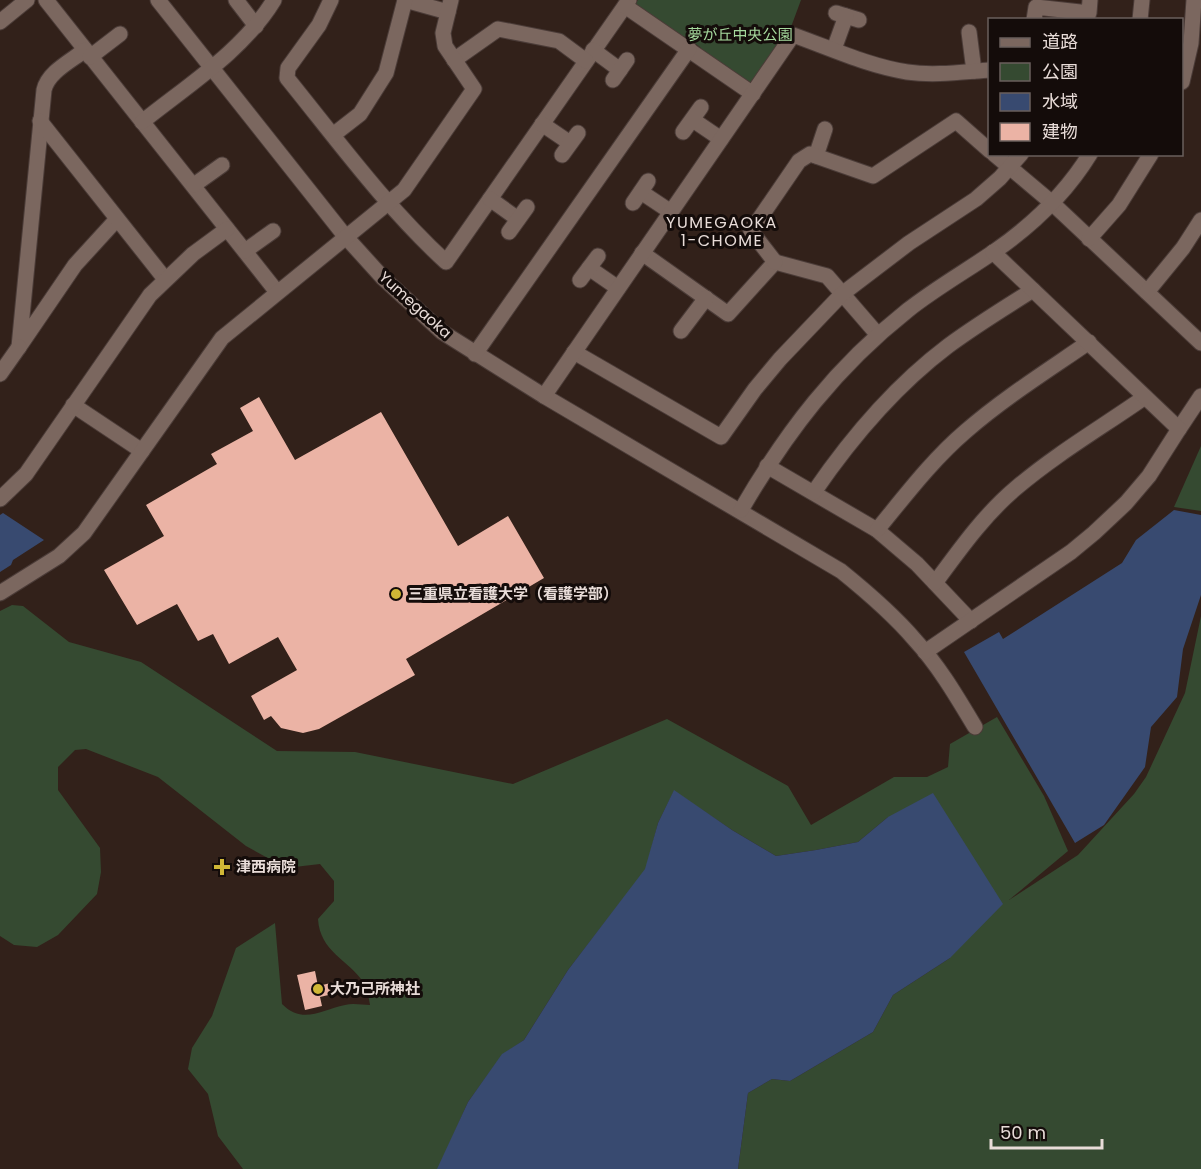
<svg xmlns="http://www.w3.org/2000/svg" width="1201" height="1169" font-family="Poppins,'Noto Sans JP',sans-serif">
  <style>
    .green { fill: #354a31 }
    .water { fill: #384a70 }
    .building { fill: #ebb3a5 }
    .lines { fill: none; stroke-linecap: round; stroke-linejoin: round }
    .minor-casing { stroke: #4b3c38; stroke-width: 17 }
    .minor { stroke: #7b675f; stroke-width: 15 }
    .poi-dot { fill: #d0b736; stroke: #140c0a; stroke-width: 2 }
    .labels { text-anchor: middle; stroke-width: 6; stroke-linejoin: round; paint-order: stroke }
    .park-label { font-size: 15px; fill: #a6da9e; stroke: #140c0a }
    .street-label { font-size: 15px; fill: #e8dcd8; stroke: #140c0a }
    .poi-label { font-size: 15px; font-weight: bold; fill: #e8dcd8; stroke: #140c0a; text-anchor: start }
    .neighbourhood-label { font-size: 16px; letter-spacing: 1.5px; fill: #e8dcd8; stroke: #140c0a }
  </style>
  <rect width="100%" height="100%" fill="#32211a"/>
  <g class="green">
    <path d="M 638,0 L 801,0 L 791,27 L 751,85 L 707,56 L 700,47 L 686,37 L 674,34 L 634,5 Z"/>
    <path d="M 1201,446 L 1201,511 L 1174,507 Z"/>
    <path d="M 12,605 L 23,606 L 69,642 L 141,662 L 277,751 L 355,752 L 513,784 L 667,719 L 788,786 L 811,825 L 894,777 L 927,777 L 948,767 L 950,744 L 997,717 L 1044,796 L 1068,851 L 1009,900 L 1078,855 L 1134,794 L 1146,777 L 1185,693 L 1201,616 L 1201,1169 L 738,1169 L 748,1093 L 772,1079 L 790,1081 L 873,1032 L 893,995 L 950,958 L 888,817 L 858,842 L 816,850 L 776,856 L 732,830 L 674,791 L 658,823 L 646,869 L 568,970 L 524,1040 L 502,1055 L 468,1102 L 438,1169 L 243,1169 L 218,1136 L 208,1094 L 188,1069 L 192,1048 L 212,1016 L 236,948 L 275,923 L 282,1004 C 303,1025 321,1010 345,1005 C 353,1003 362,1005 370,1005 C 369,999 367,988 364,983 C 348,959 320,952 318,919 L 334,901 L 334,881 L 320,864 L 286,868 L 246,846 L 158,777 L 86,749 L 75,750 L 58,767 L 58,790 L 100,848 L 101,872 L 97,894 L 58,935 L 37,947 L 14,945 L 0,936 L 0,611 Z"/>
  </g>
  <g class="water">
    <path d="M 1174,510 L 1201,515 L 1201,595 L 1183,649 L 1177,697 L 1151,727 L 1145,767 L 1104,825 L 1075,843 L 964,652 L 999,632 L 1003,639 L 1122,563 L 1136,540 Z"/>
    <path d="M 3,513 L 44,540 L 13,560 L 11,565 L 0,572 L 0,515 Z"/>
    <path d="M 674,790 L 732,830 L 776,856 L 816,850 L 858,842 L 888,817 L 933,793 L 1003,904 L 950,958 L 893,995 L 873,1032 L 790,1081 L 772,1079 L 748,1093 L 738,1169 L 437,1169 L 468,1102 L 502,1054 L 524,1040 L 568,970 L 645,869 L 658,823 Z"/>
  </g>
  <g class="building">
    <path d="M 259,397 L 295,460 L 381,412 L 458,546 L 508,516 L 544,578 L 406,659 L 415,675 L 319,729 L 303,733 L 281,728 L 271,716 L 264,720 L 251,696 L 297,670 L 278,637 L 229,664 L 213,634 L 198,641 L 177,604 L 137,625 L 104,570 L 164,536 L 146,505 L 217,464 L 211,454 L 253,431 L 240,408 Z"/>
    <path d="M 315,971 L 318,986 L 335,982 L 337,993 L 320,997 L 322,1006 L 305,1010 L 297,975 Z"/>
  </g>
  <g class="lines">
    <defs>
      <g id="minor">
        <path d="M 46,0 L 277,292"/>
        <path d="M 158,0 L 345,236 L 383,278 L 442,332 L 544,396 L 841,571 C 867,592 893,614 915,640 C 939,666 957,697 975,727"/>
        <path d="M 236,0 L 256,26"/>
        <path d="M 331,0 L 319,25 L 288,68 L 287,78 C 338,141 386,207 446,262 L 629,0"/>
        <path d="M 405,0 L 448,12"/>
        <path d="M 625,6 L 753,94"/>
        <path d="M 836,13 L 859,20"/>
        <path d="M 1034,20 L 1036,7 L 1089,13 L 1090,0"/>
        <path d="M 1140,20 L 1142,0"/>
        <path d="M 0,22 L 27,0"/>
        <path d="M 969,32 L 974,71"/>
        <path d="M 834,49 L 846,16"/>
        <path d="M 85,50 C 71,61 48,72 44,90 L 19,347 L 75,265 L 117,219"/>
        <path d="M 593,50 L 620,70"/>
        <path d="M 90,57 L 120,34"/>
        <path d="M 454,60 L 498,29 L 559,41 L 586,61"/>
        <path d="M 613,80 L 627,60"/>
        <path d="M 1182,82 L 1191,43 L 1194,0"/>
        <path d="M 693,120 L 721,139"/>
        <path d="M 40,121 L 165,279"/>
        <path d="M 142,122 C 188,85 243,51 274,0"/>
        <path d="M 542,124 L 570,143"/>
        <path d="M 683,132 L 701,107"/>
        <path d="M 333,135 L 360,114 L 386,73 L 405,0"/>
        <path d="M 994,154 L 1051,202 L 1201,343"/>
        <path d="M 562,155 L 578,133"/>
        <path d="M 816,156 L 825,129"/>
        <path d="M 194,185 L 222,165"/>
        <path d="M 641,192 L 671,212"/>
        <path d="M 490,199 L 518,219"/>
        <path d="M 633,203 L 648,181"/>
        <path d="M 509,232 L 527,207"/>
        <path d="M 1089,239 L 1119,205 L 1151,154"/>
        <path d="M 245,251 L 273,231"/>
        <path d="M 642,253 L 728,314 L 775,262 L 827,276 L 878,335"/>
        <path d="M 775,262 L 751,231 L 799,161 L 810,154 L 873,176 L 956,121 L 990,151"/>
        <path d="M 589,268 L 618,288"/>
        <path d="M 580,280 L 598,256"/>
        <path d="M 1147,292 L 1183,248 L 1201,220"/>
        <path d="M 681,331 L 706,298"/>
        <path d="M 574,352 L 721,437 L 755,389 L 780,359 L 842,294 L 909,243 L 976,199 L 1000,178 L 1021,154"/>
        <path d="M 475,354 L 689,49"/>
        <path d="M 0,374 L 19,347"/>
        <path d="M 544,396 L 793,35 C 830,48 868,66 907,72 C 934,76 962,72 990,70"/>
        <path d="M 73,405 L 142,451"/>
        <path d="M 1179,429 L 1201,396"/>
        <path d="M 767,466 L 877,530 L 917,564 L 971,621"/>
        <path d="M 814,492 C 851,438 895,386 948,346 C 975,326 1004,308 1033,290"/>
        <path d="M 0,499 L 26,474 L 150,295 L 193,254 L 227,229"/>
        <path d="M 741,510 C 787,431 836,367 908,310 C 936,288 966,271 995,251 C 1031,226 1066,193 1090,154"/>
        <path d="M 877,530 C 905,496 932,460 966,431 C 1004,398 1047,371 1089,342"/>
        <path d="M 935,583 C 960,549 984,515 1016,488 C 1056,454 1102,427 1145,397"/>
        <path d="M 0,593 L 59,556 L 84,533 L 222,338 L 404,190 L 474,89 L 445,46 L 443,33 L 451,0"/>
        <path d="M 925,652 L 1071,552 L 1094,533 L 1126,503 L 1149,476 L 1179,429 L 993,252"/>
      </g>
    </defs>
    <use href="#minor" class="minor-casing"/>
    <use href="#minor" class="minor"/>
  </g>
  <g class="poi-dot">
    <circle cx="396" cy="594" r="6"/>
    <path d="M219 858h6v6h6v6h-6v6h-6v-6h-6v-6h6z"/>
    <circle cx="318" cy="989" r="6"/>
  </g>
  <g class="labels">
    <g class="park-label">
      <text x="740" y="40">夢が丘中央公園</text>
    </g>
    <g class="street-label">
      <text transform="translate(415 305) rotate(42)" y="5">Yumegaoka</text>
    </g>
    <g class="poi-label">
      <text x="408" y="599">三重県立看護大学（看護学部）</text>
      <text x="236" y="872">津西病院</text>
      <text x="330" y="994">大乃己所神社</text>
    </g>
    <g class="neighbourhood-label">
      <text x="722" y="228">YUMEGAOKA<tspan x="722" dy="18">1-CHOME</tspan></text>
    </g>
  </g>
  <rect x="988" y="18" width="195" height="138" fill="#140c0a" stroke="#695f5c" stroke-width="1.5"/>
  <rect x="1000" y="38" width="30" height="9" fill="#7b675f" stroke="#695f5c" stroke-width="1.5"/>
  <text x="1042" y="48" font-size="18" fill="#e8dcd8">道路</text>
  <rect x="1000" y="63" width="30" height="18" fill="#354a31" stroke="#695f5c" stroke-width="1.5"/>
  <text x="1042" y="78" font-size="18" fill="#e8dcd8">公園</text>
  <rect x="1000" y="93" width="30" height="18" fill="#384a70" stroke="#695f5c" stroke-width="1.5"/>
  <text x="1042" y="108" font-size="18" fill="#e8dcd8">水域</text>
  <rect x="1000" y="123" width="30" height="18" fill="#ebb3a5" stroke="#695f5c" stroke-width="1.5"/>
  <text x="1042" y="138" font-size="18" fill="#e8dcd8">建物</text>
  <path d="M991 1139v9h111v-9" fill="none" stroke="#e8dcd8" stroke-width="3"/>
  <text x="1000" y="1139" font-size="18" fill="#e8dcd8" stroke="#140c0a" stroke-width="4.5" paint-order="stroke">50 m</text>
</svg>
